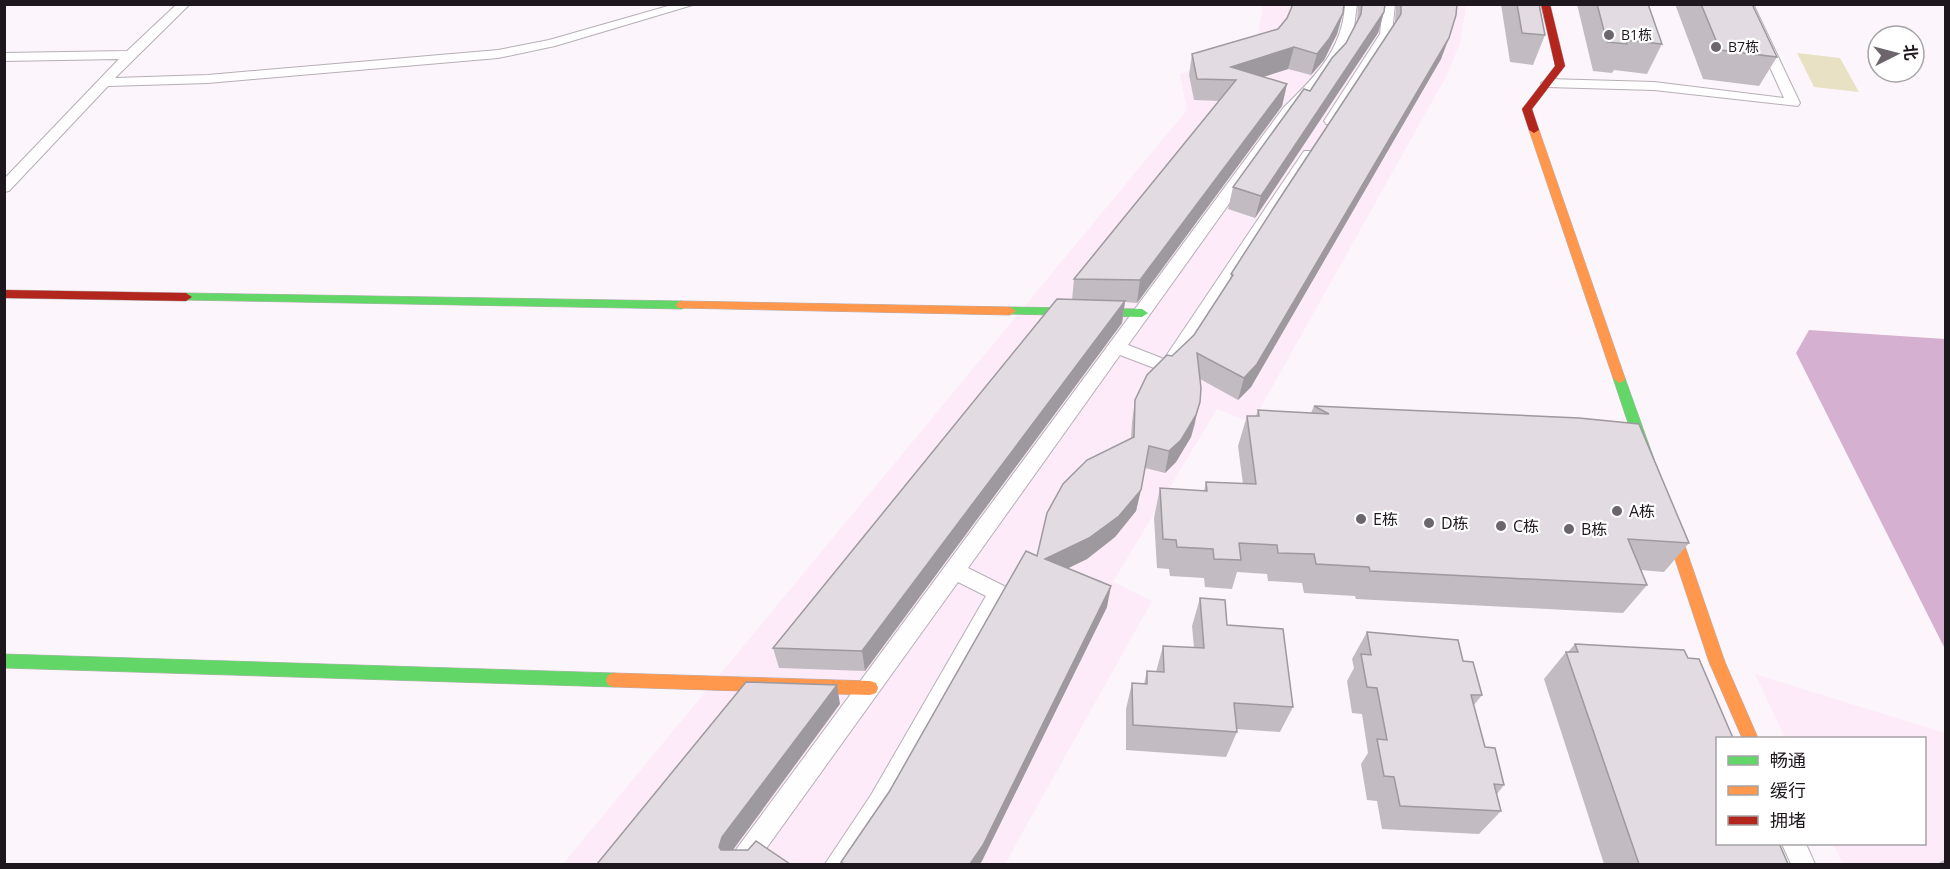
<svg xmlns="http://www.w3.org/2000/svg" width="1950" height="869" font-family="'Open Sans','Noto Sans SC',sans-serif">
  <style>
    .built { fill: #fdebfa }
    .green { fill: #e9e1c3 }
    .water { fill: #d5b0d1 }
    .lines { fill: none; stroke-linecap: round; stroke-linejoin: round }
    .street-casing { stroke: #b6afb5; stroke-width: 2 }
    .fast-casing { stroke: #b6afb5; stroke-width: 1 }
    .slow-casing { stroke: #b6afb5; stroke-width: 1 }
    .jam-casing { stroke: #b6afb5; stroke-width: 1 }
    .street { fill: #fffefe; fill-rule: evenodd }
    .fast { fill: #63d668; fill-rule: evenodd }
    .slow { fill: #ff974d; fill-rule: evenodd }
    .jam { fill: #b3261e; fill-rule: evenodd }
    .wall { fill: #c2bcc2 }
    .shaded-wall { fill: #9e999e }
    .building { fill: #e2dbe1; stroke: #9e999e; stroke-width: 1.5 }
    .poi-dot { fill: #6c656b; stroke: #fff; stroke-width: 2 }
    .labels { text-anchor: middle; stroke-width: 4.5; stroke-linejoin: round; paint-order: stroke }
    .far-poi-label { font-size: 14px; fill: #1e181e; stroke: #fff; text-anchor: start }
    .poi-label { font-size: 16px; fill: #1e181e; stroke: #fff; text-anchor: start }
  </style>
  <rect width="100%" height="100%" fill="#fcf5fb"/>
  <g class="built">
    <path d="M 1263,5 L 1465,5 L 1465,12 L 1460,43 L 1447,75 L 1252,423 L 1217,409 L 1113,582 L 1152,601 L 1005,864 L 563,864 L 1187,110 L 1180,74 L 1256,47 Z"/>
    <path d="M 1755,674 L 1945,733 L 1945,864 L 1843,864 L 1833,844 L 1924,844 L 1924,738 L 1785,738 Z"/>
  </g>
  <path class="green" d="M 1797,53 L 1840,58 L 1859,92 L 1814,87 Z"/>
  <path class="water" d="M 1809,330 L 1945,339 L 1945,649 L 1796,353 Z"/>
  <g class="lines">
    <defs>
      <g id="street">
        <path d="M 177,4 L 190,4 L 115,78 L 208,75 L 498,50 L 549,40 L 675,4 L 696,4 L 555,46 L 498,58 L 208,83 L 108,86 L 9,191 L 4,192 L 4,179 L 119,59 L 4,61 L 4,53 L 127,51 Z"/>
        <path d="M 1345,4 L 1357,4 L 1353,35 L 1338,63 L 1294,113 L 1128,345 L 1164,359 L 1304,151 L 1314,151 L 1316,154 L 1174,371 L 1162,371 L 1120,355 L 968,568 L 1006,587 L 1009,593 L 887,811 L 851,864 L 825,864 L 871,795 L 986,596 L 958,582 L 755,864 L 729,864 L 732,855 L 1284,107 C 1315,77 1343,49 1345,4 Z"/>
        <path d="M 1383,4 L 1395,4 L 1392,34 L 1336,124 L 1326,124 L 1324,121 L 1380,34 Z"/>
        <path d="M 1741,4 L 1753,4 L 1800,103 L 1798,106 L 1654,90 L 1547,87 L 1541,83 L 1547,79 L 1654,82 L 1784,98 Z"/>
        <path d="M 1782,844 L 1806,844 L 1815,864 L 1791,864 Z"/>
      </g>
      <g id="fast">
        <path d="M 186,293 L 682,301 L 688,305 L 682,309 L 182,300 L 180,297 L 182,294 Z"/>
        <path d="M 1010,307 L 1142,309 L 1148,313 L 1142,317 L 1006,314 L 1004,311 L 1006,308 Z"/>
        <path d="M 1619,373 L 1625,378 L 1654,459 L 1652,463 L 1642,463 L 1640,459 L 1613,378 Z"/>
        <path d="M 4,654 L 614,673 L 620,675 L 622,680 L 620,685 L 614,687 L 4,668 Z"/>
      </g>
      <g id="slow">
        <path d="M 1534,127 L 1539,130 L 1625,378 L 1624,381 L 1619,383 L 1613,378 L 1529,130 Z"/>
        <path d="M 682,301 L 1010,307 L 1016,311 L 1010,315 L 678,308 L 676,305 L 678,302 Z"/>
        <path d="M 1669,514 L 1674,516 L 1676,520 L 1725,662 L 1758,738 L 1742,738 L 1709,662 L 1662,520 L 1664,516 Z"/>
        <path d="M 614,673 L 870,681 L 876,683 L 878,688 L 876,693 L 870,695 L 614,687 L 608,685 L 606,680 L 608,675 Z"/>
      </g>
      <g id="jam">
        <path d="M 1541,4 L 1550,4 L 1565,66 L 1532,109 L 1539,130 L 1534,133 L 1529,130 L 1522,109 L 1555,66 Z"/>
        <path d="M 4,290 L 186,293 L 192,297 L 186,301 L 4,298 Z"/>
      </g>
    </defs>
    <use href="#street" class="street-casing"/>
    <use href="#fast" class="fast-casing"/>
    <use href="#slow" class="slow-casing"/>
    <use href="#jam" class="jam-casing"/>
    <use href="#street" class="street"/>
    <use href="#fast" class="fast"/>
    <use href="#slow" class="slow"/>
    <use href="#jam" class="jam"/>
  </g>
  <g class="wall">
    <path d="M 1358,4 L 1385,4 L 1384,12 L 1378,33 L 1255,218 L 1228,209 L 1233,187 L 1310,91 L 1346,43 L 1357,23 Z"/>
    <path d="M 1396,4 L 1457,4 L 1441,59 L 1251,387 L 1238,400 L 1200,379 L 1195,424 L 1191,437 L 1176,462 L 1165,473 L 1145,468 L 1136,511 L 1115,537 L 1087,559 L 1068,568 L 1107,607 L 980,864 L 841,864 L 841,862 L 889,792 L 1037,556 L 1131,438 L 1132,422 L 1135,400 L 1172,356 L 1194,335 L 1230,280 L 1231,274 L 1395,23 Z"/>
    <path d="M 1501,4 L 1539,4 L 1545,35 L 1533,65 L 1510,62 Z"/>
    <path d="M 1577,4 L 1648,4 L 1662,44 L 1647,74 L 1614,70 L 1612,73 L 1593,71 Z"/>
    <path d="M 1675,4 L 1752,4 L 1777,57 L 1759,86 L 1703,79 Z"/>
    <path d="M 1343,13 L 1337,34 L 1324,60 L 1311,75 L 1288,69 L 1263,77 L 1287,84 L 1282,106 L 1137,303 L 1125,302 L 1122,323 L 865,671 L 779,668 L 773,648 L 1072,300 L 1074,279 L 1219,101 L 1194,100 L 1189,75 L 1192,54 Z"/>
    <path d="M 1314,406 L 1689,543 L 1664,572 L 1641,570 L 1647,585 L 1623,613 L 1356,599 L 1355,596 L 1304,593 L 1302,583 L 1268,581 L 1267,574 L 1237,572 L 1232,589 L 1205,587 L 1204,578 L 1170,576 L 1169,569 L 1157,568 L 1154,518 L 1160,488 L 1204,491 L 1206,482 L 1243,484 L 1238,446 L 1247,416 L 1256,416 L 1258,410 L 1311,413 Z"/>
    <path d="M 1200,598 L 1227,625 L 1293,707 L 1280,732 L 1236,729 L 1237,732 L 1226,757 L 1126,750 L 1126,709 L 1132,683 L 1144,684 L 1147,671 L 1156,672 L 1163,646 L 1194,648 L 1192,626 Z"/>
    <path d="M 1367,632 L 1463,661 L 1482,695 L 1474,705 L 1485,747 L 1504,785 L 1497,794 L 1501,811 L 1479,834 L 1382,829 L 1377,801 L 1367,800 L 1361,764 L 1368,753 L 1362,714 L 1352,713 L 1347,681 L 1354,668 L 1352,659 Z"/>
    <path d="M 1575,644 L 1788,864 L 1604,864 L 1544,679 L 1566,652 L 1568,652 Z"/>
    <path d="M 1946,859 L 1946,864 L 1937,864 Z"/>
  </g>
  <g class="shaded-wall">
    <path d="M 1384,12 L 1378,33 L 1255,218 L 1261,196 Z"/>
    <path d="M 1343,13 L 1337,34 L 1324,60 L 1311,75 L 1317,54 Z"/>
    <path d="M 1449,38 L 1441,59 L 1251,387 L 1238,400 L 1244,378 Z"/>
    <path d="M 1294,47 L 1288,69 L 1235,86 L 1236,80 L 1231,67 Z"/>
    <path d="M 1287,84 L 1282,106 L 1137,303 L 1140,280 Z"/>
    <path d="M 1125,301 L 1122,323 L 865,671 L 862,651 Z"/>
    <path d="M 1200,402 L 1191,437 L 1176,462 L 1165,473 L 1169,451 Z"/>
    <path d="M 1141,490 L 1136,511 L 1115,537 L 1087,559 L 1044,580 L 1045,559 Z"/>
    <path d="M 1111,586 L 1107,607 L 982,861 L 980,864 L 970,864 Z"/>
    <path d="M 837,685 L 840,704 L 730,854 L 727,863 L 719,847 L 722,837 Z"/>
  </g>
  <g class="building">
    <path d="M 1293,4 L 1344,4 L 1343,13 L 1329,39 L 1317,54 L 1294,47 L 1231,67 L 1287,84 L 1140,280 L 1074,279 L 1236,80 L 1197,79 L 1192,54 L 1278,29 L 1287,18 Z"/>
    <path d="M 1362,4 L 1385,4 L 1384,12 L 1261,196 L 1233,187 L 1301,93 L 1304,89 L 1310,91 L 1332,58 L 1346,43 L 1361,14 Z"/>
    <path d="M 1401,4 L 1457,4 L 1456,15 L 1449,38 L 1257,364 L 1244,378 L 1197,353 L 1201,388 L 1200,402 L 1196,415 L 1181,440 L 1169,451 L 1149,446 L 1141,490 L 1119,516 L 1089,538 L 1045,559 L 1111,586 L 983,845 L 970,864 L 844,864 L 841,862 L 889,792 L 1026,551 L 1037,556 L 1047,513 L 1063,484 L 1087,460 L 1134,437 L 1135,400 L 1147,375 L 1167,355 L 1172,356 L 1194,335 L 1233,275 L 1231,274 L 1278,201 L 1401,14 Z"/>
    <path d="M 1517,4 L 1539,4 L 1545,35 L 1522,33 Z"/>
    <path d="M 1597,4 L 1648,4 L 1662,44 L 1626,40 L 1627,44 L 1607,42 Z"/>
    <path d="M 1701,4 L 1752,4 L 1777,57 L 1720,50 Z"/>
    <path d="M 1057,299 L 1125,301 L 862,651 L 773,648 Z"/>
    <path d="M 1314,406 L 1579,418 L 1639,424 L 1689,543 L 1628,539 L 1647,585 L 1370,571 L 1369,567 L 1316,564 L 1314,554 L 1278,553 L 1277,545 L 1239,543 L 1241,560 L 1214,559 L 1213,549 L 1177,547 L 1176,540 L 1163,539 L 1160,488 L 1207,491 L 1206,482 L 1256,484 L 1247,416 L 1259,416 L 1258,410 L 1329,414 Z"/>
    <path d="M 1200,598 L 1225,600 L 1227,625 L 1283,629 L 1293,707 L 1234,703 L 1237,732 L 1133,725 L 1132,683 L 1147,684 L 1147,671 L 1164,672 L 1163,646 L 1204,648 Z"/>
    <path d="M 1367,632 L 1458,640 L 1463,661 L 1473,662 L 1482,695 L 1471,695 L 1485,747 L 1495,748 L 1504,785 L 1494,784 L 1501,811 L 1400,806 L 1394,777 L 1384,776 L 1377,739 L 1387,740 L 1377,688 L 1367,687 L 1361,654 L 1371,655 Z"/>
    <path d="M 1575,644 L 1684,650 L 1688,658 L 1699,659 L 1733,738 L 1718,738 L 1718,843 L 1779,843 L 1788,864 L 1639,864 L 1566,652 L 1578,652 Z"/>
    <path d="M 746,682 L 837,685 L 722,837 L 719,847 L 721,850 L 748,850 L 756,841 L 790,864 L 597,864 Z"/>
  </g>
  <g class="poi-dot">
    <circle cx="1609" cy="35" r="6"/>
    <circle cx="1716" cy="47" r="6"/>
    <circle cx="1617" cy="511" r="6"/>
    <circle cx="1361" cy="519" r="6"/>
    <circle cx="1429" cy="523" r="6"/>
    <circle cx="1501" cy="526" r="6"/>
    <circle cx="1569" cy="529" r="6"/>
  </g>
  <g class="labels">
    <g class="far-poi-label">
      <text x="1621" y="40">B1栋</text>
      <text x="1728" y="52">B7栋</text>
    </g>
    <g class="poi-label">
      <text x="1629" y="517">A栋</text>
      <text x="1373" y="525">E栋</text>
      <text x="1441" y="529">D栋</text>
      <text x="1513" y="532">C栋</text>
      <text x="1581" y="535">B栋</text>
    </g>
  </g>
  <rect width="1950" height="869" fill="none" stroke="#1e181e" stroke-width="12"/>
  <rect x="1716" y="737" width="210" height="108" fill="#ffffff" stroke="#a5a3a5" stroke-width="1.5"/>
  <rect x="1728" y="756" width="30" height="9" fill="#63d668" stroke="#a5a3a5" stroke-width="1.5"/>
  <text x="1770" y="767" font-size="18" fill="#1e181e">畅通</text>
  <rect x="1728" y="786" width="30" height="9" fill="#ff974d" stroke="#a5a3a5" stroke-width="1.5"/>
  <text x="1770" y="797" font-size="18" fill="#1e181e">缓行</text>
  <rect x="1728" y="816" width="30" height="9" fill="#b3261e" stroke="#a5a3a5" stroke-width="1.5"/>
  <text x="1770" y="827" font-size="18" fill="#1e181e">拥堵</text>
  <g transform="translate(1896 54) rotate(84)"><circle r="28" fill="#ffffff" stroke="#a5a3a5" stroke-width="1.5"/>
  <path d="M0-4.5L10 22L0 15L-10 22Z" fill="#6c656b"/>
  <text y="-9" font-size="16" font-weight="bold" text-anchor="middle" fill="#1e181e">北</text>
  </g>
</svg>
